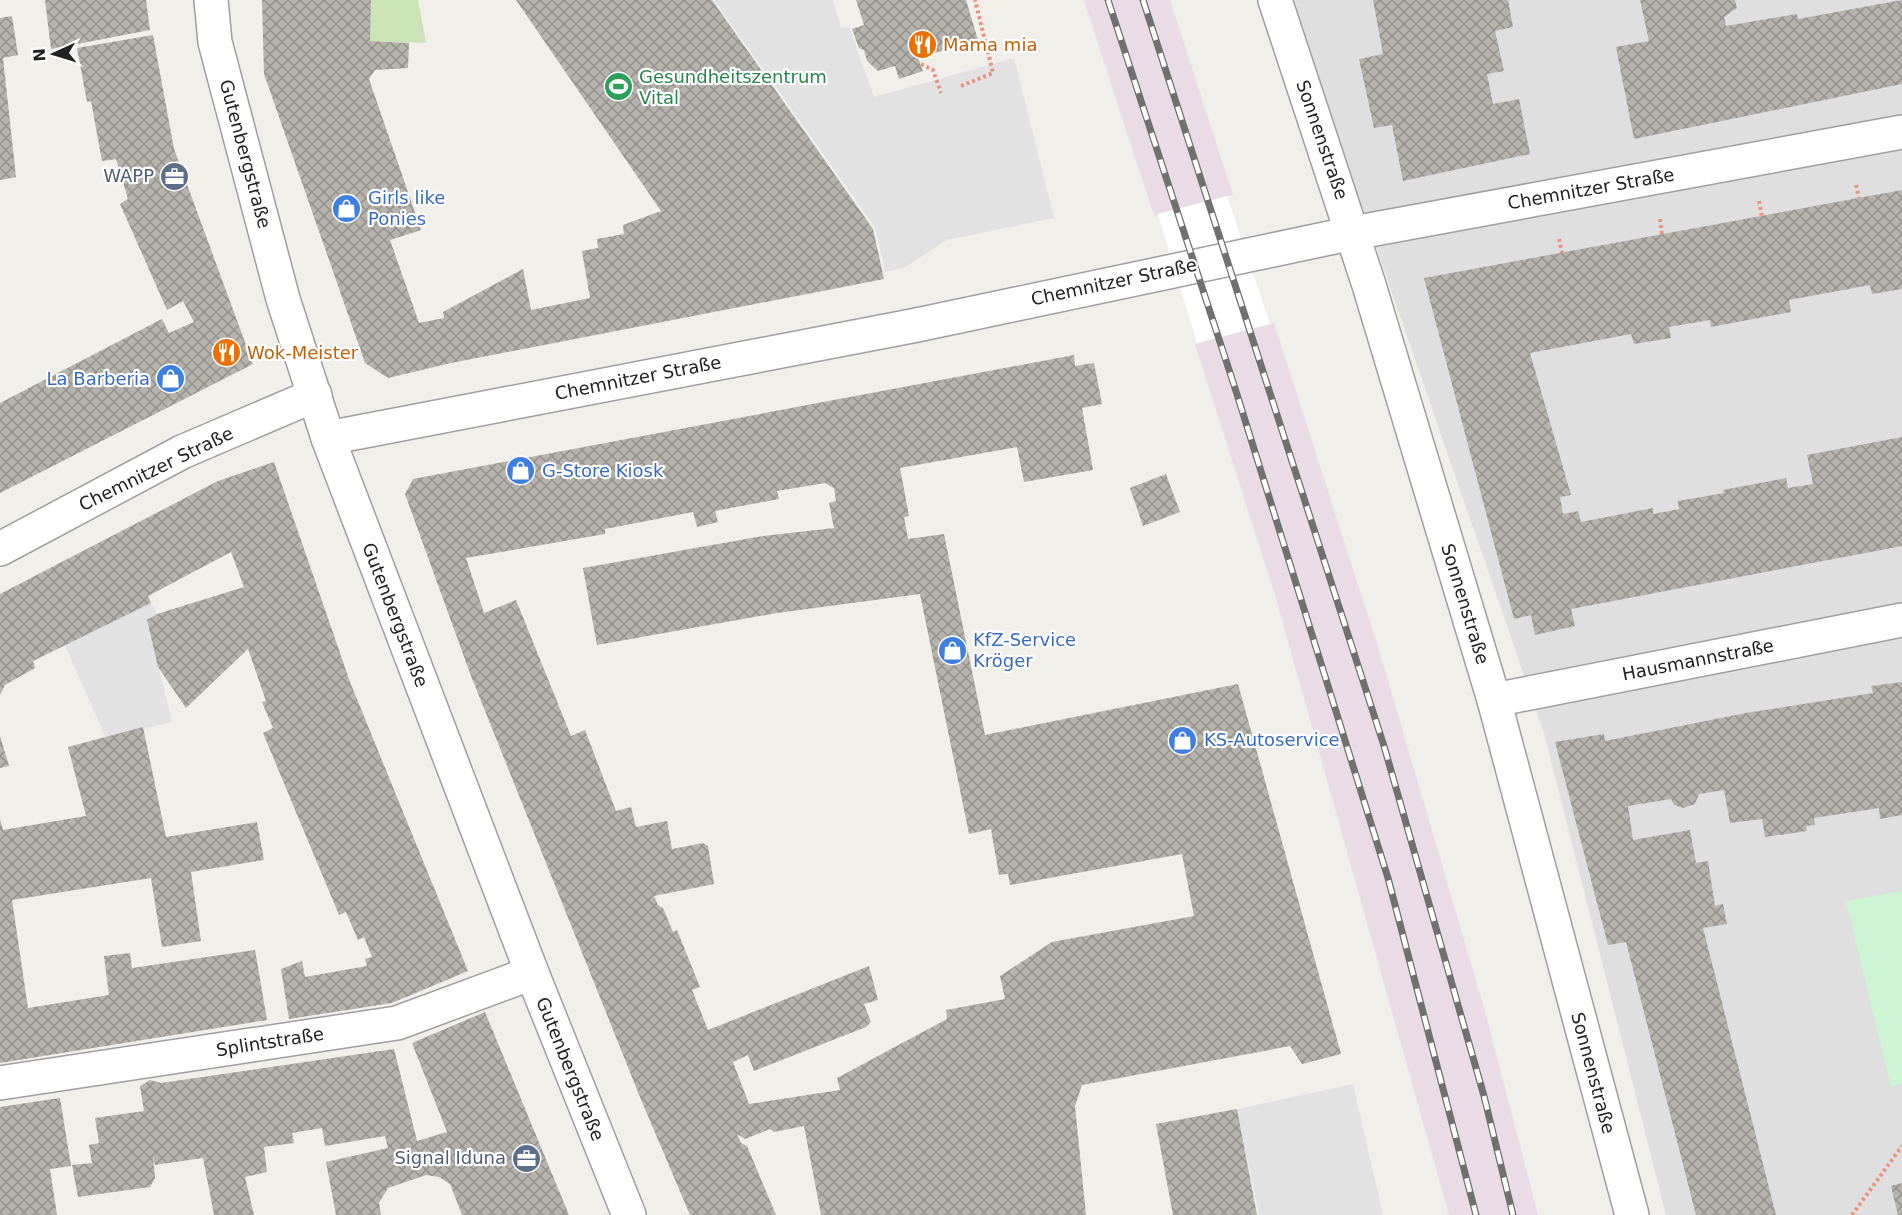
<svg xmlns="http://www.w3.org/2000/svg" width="1902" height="1215" font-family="'DejaVu Sans',sans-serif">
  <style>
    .residential { fill: #e0dfdf }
    .railway { fill: #e9dce6 }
    .park { fill: #cdf4d3 }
    .garden { fill: #cae4b6 }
    .parking { fill: #e2e2e2 }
    .pier { fill: #fff }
    .building { fill: url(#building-cross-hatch); fill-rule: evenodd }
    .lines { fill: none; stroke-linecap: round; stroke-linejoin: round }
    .street-casing { stroke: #9f9f9f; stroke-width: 36 }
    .path { stroke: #ea9381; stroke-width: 4; stroke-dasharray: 3 3; stroke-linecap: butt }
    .street { stroke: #fff; stroke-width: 33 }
    .rail-casing { stroke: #707070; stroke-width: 7 }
    .rail { stroke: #fff; stroke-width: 4.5; stroke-dasharray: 14; stroke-linecap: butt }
    .labels { text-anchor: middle; stroke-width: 4.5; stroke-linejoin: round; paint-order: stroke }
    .food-label { font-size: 18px; fill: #c56008; stroke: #fff; text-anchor: start }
    .leisure-label { font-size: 18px; fill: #27864d; stroke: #fff; text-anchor: start }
    .street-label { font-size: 18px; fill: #222; stroke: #fff }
    .service-label { font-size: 18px; fill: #4e5e75; stroke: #fff; text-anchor: end }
    .shop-label { font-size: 18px; fill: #366cbe; stroke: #fff; text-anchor: start }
  </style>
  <defs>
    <pattern id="building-cross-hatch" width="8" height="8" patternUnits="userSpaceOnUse" patternTransform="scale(1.5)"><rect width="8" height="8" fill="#b6b2ac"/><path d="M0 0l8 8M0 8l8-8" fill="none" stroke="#94908c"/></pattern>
  </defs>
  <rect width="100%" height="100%" fill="#f1efea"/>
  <path class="residential" d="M 1291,0 L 1902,0 L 1902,1215 L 1666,1215 L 1544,733 Z"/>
  <g class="railway">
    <path d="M 1084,0 L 1170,0 L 1233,195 L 1154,216 Z"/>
    <path d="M 1274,323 L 1380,653 L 1486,1015 L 1538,1215 L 1449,1215 L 1275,595 L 1195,344 Z"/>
  </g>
  <path class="park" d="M 1902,891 L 1902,1083 L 1891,1087 L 1846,901 Z"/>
  <path class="garden" d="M 371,0 L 418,0 L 426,43 L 370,41 Z"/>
  <g class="parking">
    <path d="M 714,0 L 833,0 L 841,28 L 849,27 L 874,97 L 1014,58 L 1054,218 L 947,240 L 904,268 L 885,272 L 875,227 Z"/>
    <path d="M 151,603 L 157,614 L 147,620 L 172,722 L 106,738 L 65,645 Z"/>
    <path d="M 1353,1084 L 1383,1215 L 1259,1215 L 1237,1109 Z"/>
  </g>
  <path class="pier" d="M 1227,196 L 1270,324 L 1197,343 L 1158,214 Z"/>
  <g class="building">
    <path d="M 45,0 L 146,0 L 150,30 L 51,49 Z"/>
    <path d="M 262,0 L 371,0 L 370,41 L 409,43 L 408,68 L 375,70 L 369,79 L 421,230 L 390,240 L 419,323 L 444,318 L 443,312 L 523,269 L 531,310 L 590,298 L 582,251 L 598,248 L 597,239 L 624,234 L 623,225 L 661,211 L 516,0 L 712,0 L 873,229 L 884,279 L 451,363 L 388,378 L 365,363 L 264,74 Z"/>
    <path d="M 856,0 L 966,0 L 978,40 L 918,58 L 923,71 L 899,79 L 895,66 L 878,71 L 867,61 L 864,50 L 859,48 L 852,29 L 864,25 Z"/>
    <path d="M 1373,0 L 1508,0 L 1513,27 L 1495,31 L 1504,71 L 1487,74 L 1493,104 L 1519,99 L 1530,154 L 1403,181 L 1392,125 L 1374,128 L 1359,59 L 1383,54 Z"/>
    <path d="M 1640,0 L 1735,0 L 1737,8 L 1724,17 L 1726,26 L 1797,14 L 1798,19 L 1902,0 L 1902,84 L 1634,139 L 1616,47 L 1649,41 Z"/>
    <path d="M 12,16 L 18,55 L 3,58 L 16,177 L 0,180 L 0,18 Z"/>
    <path d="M 153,35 L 174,149 L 253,364 L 0,493 L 0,403 L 162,319 L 169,333 L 194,322 L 183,301 L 167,310 L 120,204 L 128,199 L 116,159 L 102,161 L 91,101 L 87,102 L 77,48 Z"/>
    <path d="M 1902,190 L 1902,289 L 1872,294 L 1870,285 L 1789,300 L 1791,312 L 1711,327 L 1710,320 L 1669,327 L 1671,338 L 1634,344 L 1631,334 L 1530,353 L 1571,495 L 1560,497 L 1563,514 L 1578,511 L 1581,522 L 1653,508 L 1653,514 L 1679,509 L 1678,501 L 1724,493 L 1723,490 L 1786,478 L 1788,488 L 1813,484 L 1807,455 L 1902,437 L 1902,546 L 1571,609 L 1575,626 L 1535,635 L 1531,615 L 1514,619 L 1424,278 Z"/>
    <path d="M 1074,355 L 1075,366 L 1094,363 L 1102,404 L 1082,408 L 1093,470 L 1024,482 L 1017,447 L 900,468 L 909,516 L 904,517 L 908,539 L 944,534 L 985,735 L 1238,684 L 1341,1054 L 1302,1064 L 1290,1046 L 1082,1085 L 1075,1106 L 1086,1215 L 821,1215 L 804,1126 L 774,1132 L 770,1129 L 745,1139 L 737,1134 L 741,1143 L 747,1146 L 776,1215 L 690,1215 L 642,1102 L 471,676 L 405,494 L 413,479 ZM 825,483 L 834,488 L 836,501 L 829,503 L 834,528 L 763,536 L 583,568 L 597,645 L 777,613 L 920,594 L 969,834 L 991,829 L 999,875 L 1008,874 L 1010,885 L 1182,854 L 1194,916 L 1052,942 L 1000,976 L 1005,999 L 946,1010 L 947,1019 L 837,1078 L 840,1090 L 749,1104 L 733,1062 L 748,1055 L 754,1071 L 866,1027 L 871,1022 L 864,1004 L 878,1000 L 869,966 L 708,1030 L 692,990 L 700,987 L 677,930 L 673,932 L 663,908 L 658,905 L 654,896 L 714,884 L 708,846 L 703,843 L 672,849 L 667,821 L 636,827 L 631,807 L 616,811 L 585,730 L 571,736 L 516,600 L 484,613 L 466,558 L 605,534 L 605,529 L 693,512 L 697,527 L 718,522 L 715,511 L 779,499 L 777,491 Z"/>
    <path d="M 274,462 L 350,682 L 468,971 L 392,1003 L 289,1019 L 281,969 L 302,961 L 305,977 L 367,966 L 365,959 L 372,957 L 364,937 L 358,940 L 346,912 L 339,915 L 263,733 L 273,728 L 262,702 L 266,701 L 248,649 L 186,708 L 158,667 L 147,620 L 157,614 L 244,587 L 231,552 L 148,596 L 151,603 L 33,661 L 35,668 L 5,685 L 0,695 L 0,594 L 218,481 Z"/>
    <path d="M 1166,474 L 1180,512 L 1143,526 L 1130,488 Z"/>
    <path d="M 1902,682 L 1902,815 L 1880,819 L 1879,808 L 1814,818 L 1815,825 L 1806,826 L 1807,831 L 1765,837 L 1762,819 L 1730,823 L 1724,790 L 1699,794 L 1695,804 L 1683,808 L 1674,805 L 1671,799 L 1628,806 L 1633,840 L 1690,830 L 1696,863 L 1708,861 L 1715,906 L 1723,904 L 1727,924 L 1703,928 L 1776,1215 L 1696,1215 L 1626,942 L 1608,945 L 1555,742 L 1604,734 L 1605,741 L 1746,713 L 1873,693 L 1871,686 Z"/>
    <path d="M 143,727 L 166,837 L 257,822 L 264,860 L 191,872 L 201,941 L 162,947 L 151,878 L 12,900 L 28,1008 L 109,995 L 104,956 L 130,953 L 132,968 L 255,950 L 267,1020 L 0,1063 L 0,819 L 3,830 L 86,816 L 68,747 Z"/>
    <path d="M 0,736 L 9,766 L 0,768 Z"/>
    <path d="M 485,1012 L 569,1215 L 462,1215 L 450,1184 L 439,1177 L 426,1175 L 388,1188 L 379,1203 L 381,1215 L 336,1215 L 326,1162 L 388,1148 L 385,1136 L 325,1146 L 322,1128 L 292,1133 L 294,1143 L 264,1147 L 267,1172 L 245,1177 L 254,1215 L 214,1215 L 203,1158 L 155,1165 L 153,1155 L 155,1178 L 150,1187 L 78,1197 L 72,1165 L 92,1163 L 89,1145 L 99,1143 L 95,1118 L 144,1111 L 140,1086 L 150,1080 L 161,1083 L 394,1049 L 417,1141 L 447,1132 L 412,1043 Z"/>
    <path d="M 60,1098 L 71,1166 L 50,1169 L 57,1215 L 0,1215 L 0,1107 Z"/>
    <path d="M 1237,1109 L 1257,1215 L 1173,1215 L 1156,1124 Z"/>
    <path d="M 1902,1183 L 1902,1215 L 1898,1215 L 1891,1186 Z"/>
  </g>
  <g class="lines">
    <defs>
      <g id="street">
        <path d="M 211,0 L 215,42 L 283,299 L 328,438 L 532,973 L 629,1215"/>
        <path d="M 1275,0 L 1369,285 L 1494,700 L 1632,1215"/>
        <path d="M 328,438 L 917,325 L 1353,233 L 1902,132"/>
        <path d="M 0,549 L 182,452 L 315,395"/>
        <path d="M 1494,700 L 1902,620"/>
        <path d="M 0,1083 L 397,1023 L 532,973"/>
      </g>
    </defs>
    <use href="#street" class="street-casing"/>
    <g class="path">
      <path d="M 921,64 L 933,70 L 941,93"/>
      <path d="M 961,86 L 993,73 L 975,0"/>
      <path d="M 1856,185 L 1859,198"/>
      <path d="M 1759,201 L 1762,217"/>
      <path d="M 1660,219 L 1662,235"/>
      <path d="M 1559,239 L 1562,253"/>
      <path d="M 1852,1215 L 1902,1146"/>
    </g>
    <use href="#street" class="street"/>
    <defs>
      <g id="rail">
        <path d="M 1108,0 L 1235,388 L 1388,878 L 1476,1215"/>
        <path d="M 1143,0 L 1384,746 L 1484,1096 L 1513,1215"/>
      </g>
    </defs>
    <use href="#rail" class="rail-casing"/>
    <use href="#rail" class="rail"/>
  </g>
  <defs>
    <symbol id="restaurant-disc" viewBox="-11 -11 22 22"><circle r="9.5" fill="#e8710a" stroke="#fff"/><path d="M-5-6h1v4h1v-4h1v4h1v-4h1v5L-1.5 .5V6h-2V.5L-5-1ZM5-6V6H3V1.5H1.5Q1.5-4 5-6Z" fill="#fff"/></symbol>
    <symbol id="stadium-disc" viewBox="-11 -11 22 22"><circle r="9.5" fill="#2e9e5b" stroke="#fff"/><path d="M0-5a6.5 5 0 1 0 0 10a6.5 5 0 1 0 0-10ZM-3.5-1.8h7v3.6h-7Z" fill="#fff"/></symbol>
    <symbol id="office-disc" viewBox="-11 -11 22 22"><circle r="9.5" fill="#5c6f8a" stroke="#fff"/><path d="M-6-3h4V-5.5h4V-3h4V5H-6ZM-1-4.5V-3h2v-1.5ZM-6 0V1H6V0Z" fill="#fff"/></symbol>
    <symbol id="shop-disc" viewBox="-11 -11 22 22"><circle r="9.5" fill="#3f7fe0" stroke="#fff"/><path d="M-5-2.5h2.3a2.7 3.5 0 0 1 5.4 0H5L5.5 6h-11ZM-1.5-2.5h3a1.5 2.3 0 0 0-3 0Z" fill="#fff"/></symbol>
  </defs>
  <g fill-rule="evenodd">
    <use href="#restaurant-disc" x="906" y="28" width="33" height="33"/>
    <use href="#stadium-disc" x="602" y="70" width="33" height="33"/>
    <use href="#office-disc" x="158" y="160" width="33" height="33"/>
    <use href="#shop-disc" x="330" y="192" width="33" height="33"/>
    <use href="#restaurant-disc" x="210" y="336" width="33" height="33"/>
    <use href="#shop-disc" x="154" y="362" width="33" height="33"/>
    <use href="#shop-disc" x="504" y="454" width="33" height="33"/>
    <use href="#shop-disc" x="936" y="634" width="33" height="33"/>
    <use href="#shop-disc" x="1166" y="724" width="33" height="33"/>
    <use href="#office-disc" x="510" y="1142" width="33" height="33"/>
  </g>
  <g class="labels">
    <g class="food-label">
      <text x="943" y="51">Mama mia</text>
      <text x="247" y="359">Wok-Meister</text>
    </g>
    <g class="leisure-label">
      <text x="639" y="83">Gesundheitszentrum<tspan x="639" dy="21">Vital</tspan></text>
    </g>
    <g class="street-label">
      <text transform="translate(1322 140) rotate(71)" y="6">Sonnenstraße</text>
      <text transform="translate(245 154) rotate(75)" y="6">Gutenbergstraße</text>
      <text transform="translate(1591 189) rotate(-10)" y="6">Chemnitzer Straße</text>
      <text transform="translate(1114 282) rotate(-12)" y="6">Chemnitzer Straße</text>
      <text transform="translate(638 378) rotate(-11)" y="6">Chemnitzer Straße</text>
      <text transform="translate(156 469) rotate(-26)" y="6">Chemnitzer Straße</text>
      <text transform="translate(1465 604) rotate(73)" y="6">Sonnenstraße</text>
      <text transform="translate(395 615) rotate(69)" y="6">Gutenbergstraße</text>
      <text transform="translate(1698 660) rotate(-11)" y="6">Hausmannstraße</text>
      <text transform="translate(270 1042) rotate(-9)" y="6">Splintstraße</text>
      <text transform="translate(570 1069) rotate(68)" y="6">Gutenbergstraße</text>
      <text transform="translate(1593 1073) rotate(75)" y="6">Sonnenstraße</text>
    </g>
    <g class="service-label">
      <text x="154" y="182">WAPP</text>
      <text x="506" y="1164">Signal Iduna</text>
    </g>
    <g class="shop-label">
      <text x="368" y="204">Girls like<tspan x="368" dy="21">Ponies</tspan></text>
      <text x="150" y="385" text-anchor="end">La Barberia</text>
      <text x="542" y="477">G-Store Kiosk</text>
      <text x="973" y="646">KfZ-Service<tspan x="973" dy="21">Kröger</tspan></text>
      <text x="1204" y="746">KS-Autoservice</text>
    </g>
  </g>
  <g transform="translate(54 54) rotate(266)" stroke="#ffffff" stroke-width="4.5" paint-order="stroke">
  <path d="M0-4.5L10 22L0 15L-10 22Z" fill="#222222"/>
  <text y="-9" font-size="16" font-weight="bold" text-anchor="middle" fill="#222222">N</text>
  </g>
</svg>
